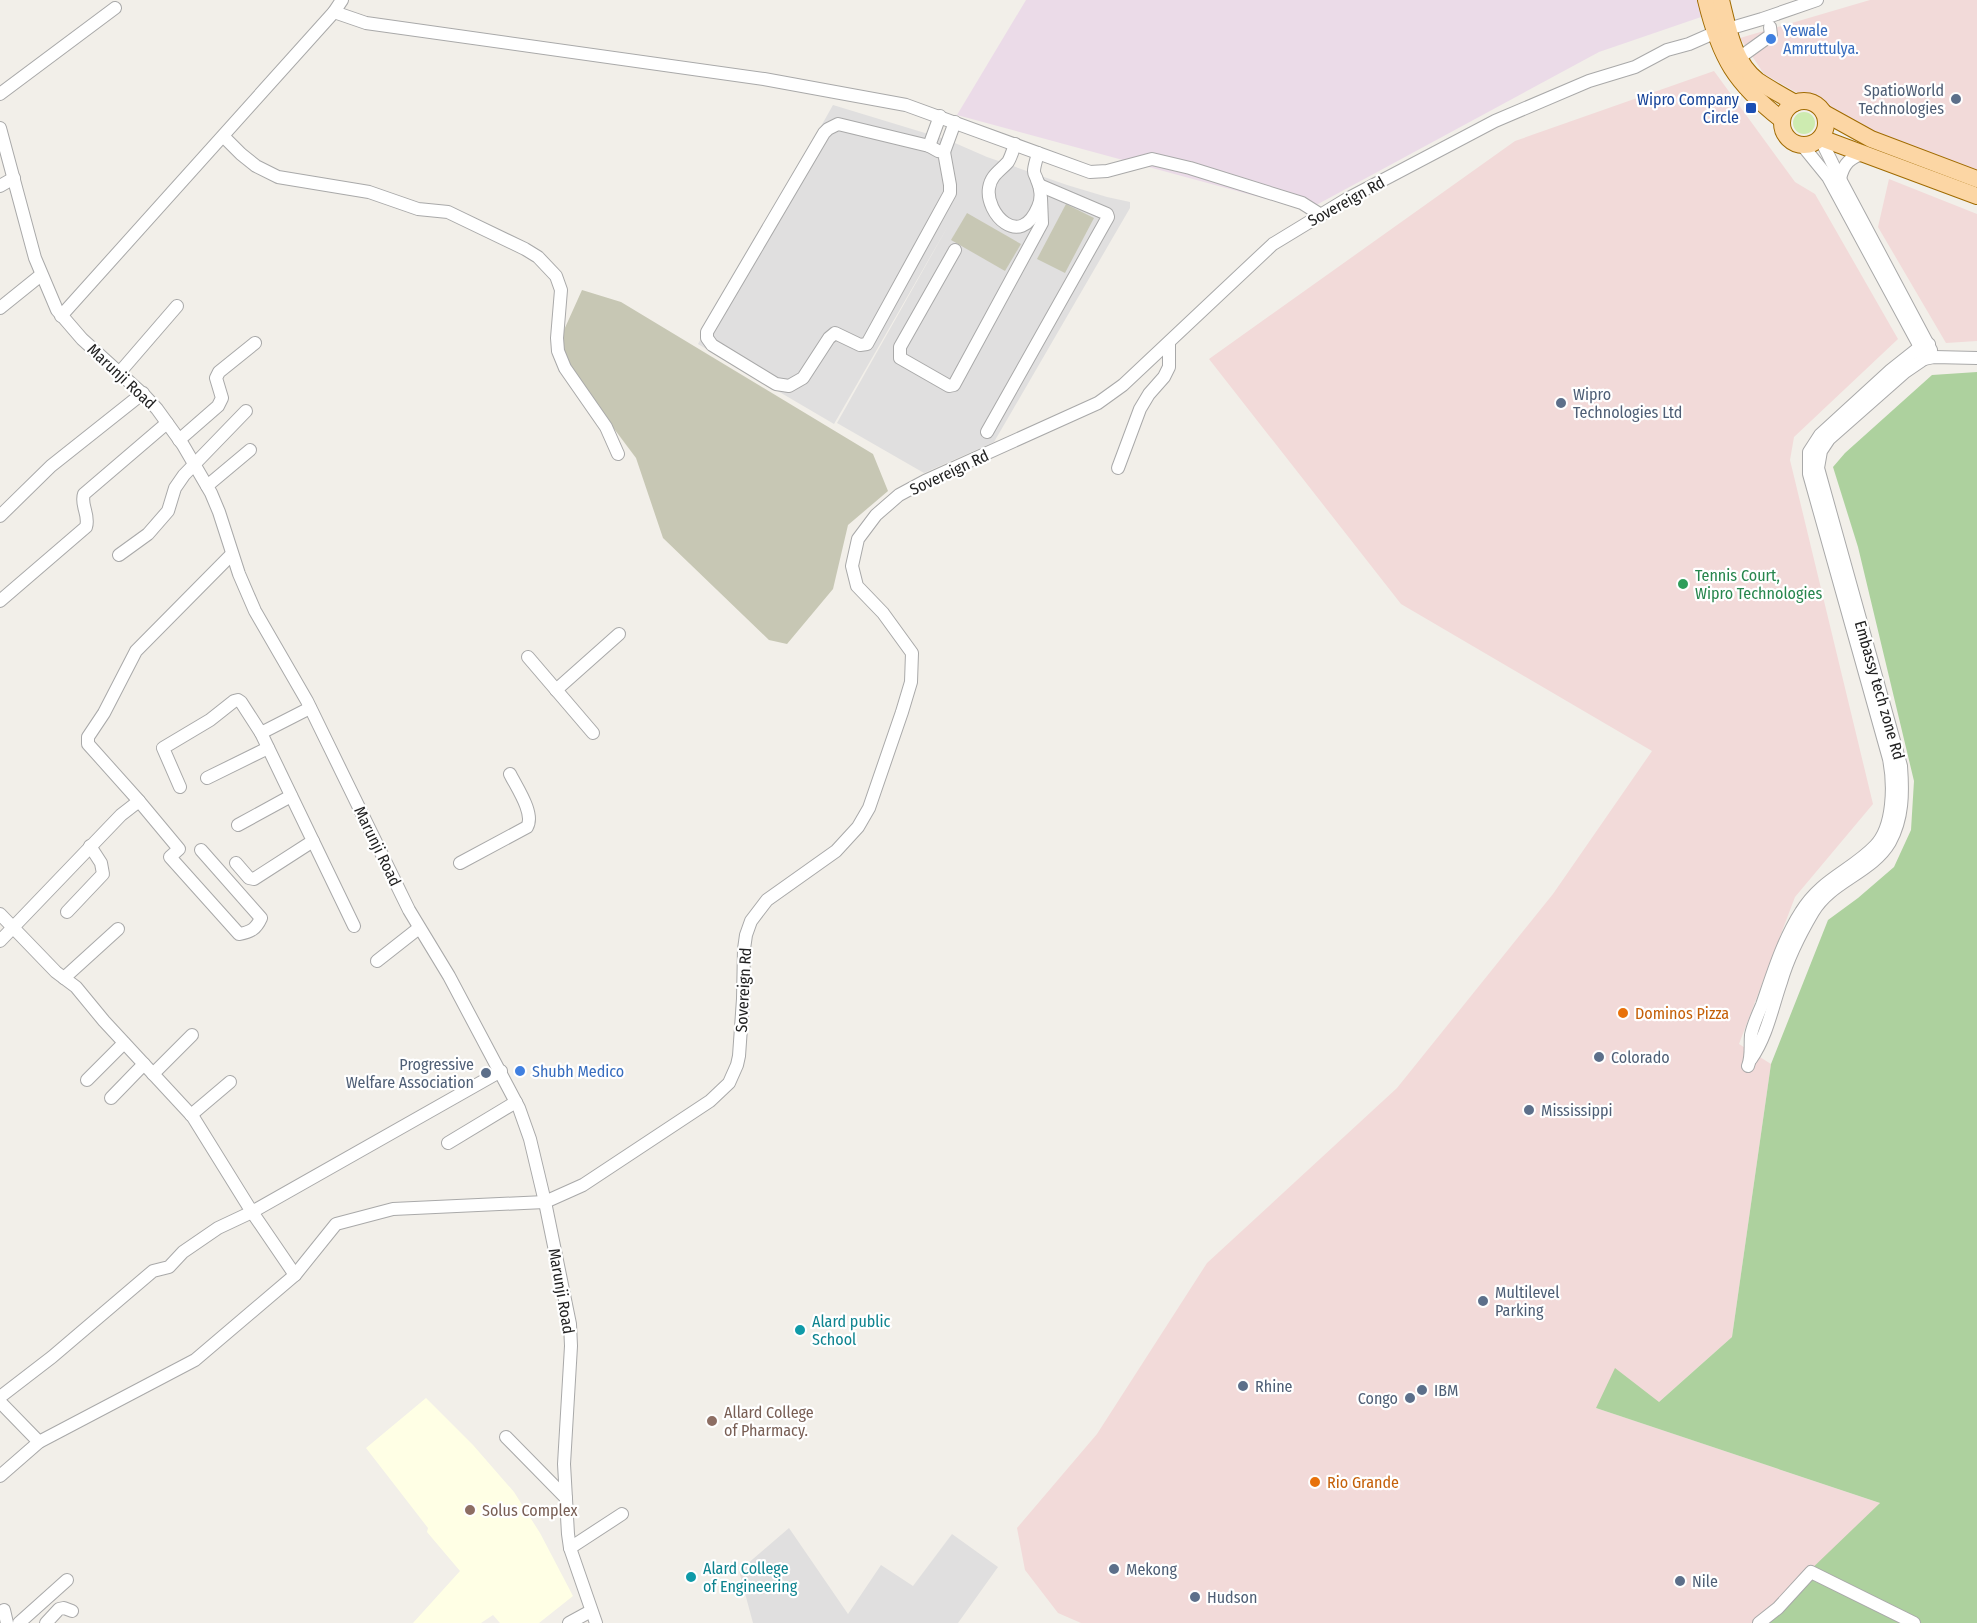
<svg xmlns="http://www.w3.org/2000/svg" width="1977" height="1623" font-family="'Fira Sans Condensed',sans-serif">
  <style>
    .residential { fill: #e0dfdf }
    .commercial { fill: #f2dad9 }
    .industrial { fill: #ebdbe8 }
    .education { fill: #ffffe5 }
    .construction { fill: #c7c7b4 }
    .grass { fill: #cdebb0 }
    .forest { fill: #add19e }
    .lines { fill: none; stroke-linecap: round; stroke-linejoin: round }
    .minor-casing { stroke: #a9a9a9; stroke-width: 14 }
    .major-casing { stroke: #a06b00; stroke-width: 18 }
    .minor { stroke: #fff; stroke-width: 12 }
    .major { stroke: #fcd6a4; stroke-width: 16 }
    .shop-dot { fill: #3f7fe0; stroke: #fff; stroke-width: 2 }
    .service-dot { fill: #5c6f8a; stroke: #fff; stroke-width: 2 }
    .transit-dot { fill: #1a4fb4; stroke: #fff; stroke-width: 2 }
    .leisure-dot { fill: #2e9e5b; stroke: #fff; stroke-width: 2 }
    .food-dot { fill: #e8710a; stroke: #fff; stroke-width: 2 }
    .culture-dot { fill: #0f9aa8; stroke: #fff; stroke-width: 2 }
    .education-dot { fill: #8d6e63; stroke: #fff; stroke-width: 2 }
    .labels { text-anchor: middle; stroke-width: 4.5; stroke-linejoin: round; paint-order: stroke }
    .shop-label { font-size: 16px; fill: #366cbe; stroke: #fff; text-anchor: start }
    .service-label { font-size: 16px; fill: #4e5e75; stroke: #fff; text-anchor: start }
    .transit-label { font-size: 16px; fill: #164399; stroke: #fff; text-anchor: end }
    .street-label { font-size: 16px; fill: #222; stroke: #fff }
    .leisure-label { font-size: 16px; fill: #27864d; stroke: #fff; text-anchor: start }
    .food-label { font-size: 16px; fill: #c56008; stroke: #fff; text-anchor: start }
    .culture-label { font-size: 16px; fill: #0d838f; stroke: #fff; text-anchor: start }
    .education-label { font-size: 16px; fill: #785e54; stroke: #fff; text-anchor: start }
  </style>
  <rect width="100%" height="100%" fill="#f2efe9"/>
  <g class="residential">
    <path d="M 833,105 L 948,140 L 987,157 L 1067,185 L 1107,197 L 1130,202 L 1130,208 L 994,442 L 924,473 L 837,423 L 948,226 L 834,424 L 698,344 Z"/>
    <path d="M 789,1528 L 848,1614 L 881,1565 L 913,1586 L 952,1534 L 998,1567 L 958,1623 L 753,1623 L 739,1571 Z"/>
  </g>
  <g class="commercial">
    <path d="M 1870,0 L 1977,0 L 1977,173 L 1907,147 L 1808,99 L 1764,74 L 1740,38 Z"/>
    <path d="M 1714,71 L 1795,182 L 1815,194 L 1898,339 L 1794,437 L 1790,460 L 1873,804 L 1795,897 L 1739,1044 L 1771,1064 L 1732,1337 L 1659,1402 L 1596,1408 L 1880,1503 L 1758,1623 L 1081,1623 L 1058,1613 L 1025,1570 L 1017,1528 L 1097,1434 L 1207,1263 L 1397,1088 L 1553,894 L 1652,751 L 1401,604 L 1209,359 L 1515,141 Z"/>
    <path d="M 1889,179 L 1977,214 L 1977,341 L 1946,343 L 1878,227 Z"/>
  </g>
  <path class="industrial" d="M 1026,0 L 1699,0 L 1704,16 L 1599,52 L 1307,210 L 957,115 Z"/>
  <path class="education" d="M 426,1398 L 473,1445 L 514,1492 L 540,1533 L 573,1596 L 539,1623 L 500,1623 L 493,1615 L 481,1623 L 413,1623 L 460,1571 L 427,1532 L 428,1528 L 366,1448 Z"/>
  <g class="construction">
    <path d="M 1066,204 L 1094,218 L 1065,273 L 1037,259 Z"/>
    <path d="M 967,213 L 1021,244 L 1005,271 L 951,240 Z"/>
    <path d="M 582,290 L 621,302 L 873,454 L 888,491 L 848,525 L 833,589 L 787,644 L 769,640 L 663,538 L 636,458 L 555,350 Z"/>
  </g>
  <circle class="grass" cx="1804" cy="123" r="11"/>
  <path class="forest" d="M 1977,372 L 1977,1623 L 1755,1623 L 1880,1503 L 1596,1408 L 1615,1368 L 1659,1402 L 1732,1337 L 1771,1064 L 1828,920 L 1858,898 L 1894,867 L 1911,830 L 1914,781 L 1858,547 L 1833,467 L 1845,453 L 1932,375 Z"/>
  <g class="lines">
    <defs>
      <g id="minor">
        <path d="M 334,12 L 366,23 L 764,79 L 906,105 L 1090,172 L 1107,171 L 1152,159 L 1190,168 L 1302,203 L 1321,215"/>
        <path d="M 1728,29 L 1762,19 L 1817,0"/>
        <path d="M 1739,58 L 1771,35 L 1770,27"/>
        <path d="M 0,94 L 115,8"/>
        <path d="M 838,124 L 929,146 L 938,151 L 944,152 L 950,185 L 950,193 L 867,344 L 860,345 L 835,333 L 829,338 L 803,378 L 789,386 L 776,384 L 712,345 L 707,338 L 707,332 L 824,133 L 828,129 Z"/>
        <path d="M 0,128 L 35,258 L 57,310 L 82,339 L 146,397 L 157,409 L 183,445 L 211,493 L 219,512 L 239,574 L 255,611 L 307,701 L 409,910 L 449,976 L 519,1108 L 530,1139 L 545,1202 L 570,1324 L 571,1346 L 564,1464 L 568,1534 L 570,1548 L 596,1623"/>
        <path d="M 224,137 L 241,154 L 256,166 L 278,177 L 369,192 L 418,209 L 448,212 L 525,249 L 538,257 L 556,276 L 561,290 L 557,338 L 558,351 L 565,368 L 606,427 L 618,454"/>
        <path d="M 1820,138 L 1840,179 L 1931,350"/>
        <path d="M 1015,144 C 1013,150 1011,157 1008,162 C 1000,171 991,175 989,188 C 985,213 1020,250 1038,207 C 1042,199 1041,188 1037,180 C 1036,176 1034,175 1034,171 C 1034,166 1037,158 1038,153"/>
        <path d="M 1802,145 L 1828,177 L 1920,347 L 1924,359 L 1934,357 L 1977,358"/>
        <path d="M 929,146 L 940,116"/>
        <path d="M 944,152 L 955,122"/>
        <path d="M 1840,179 C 1843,165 1850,156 1865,154"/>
        <path d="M 0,186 L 14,178"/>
        <path d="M 955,250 L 900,347 L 900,358 L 949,386 L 954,385 L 1042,223 L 1041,198"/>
        <path d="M 0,308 L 41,275"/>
        <path d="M 61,316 L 334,12 L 342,0"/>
        <path d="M 120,372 L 177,306"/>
        <path d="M 987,432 L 1108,217 L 1107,214 L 1039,185"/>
        <path d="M 179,440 L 218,406 L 222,398 L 216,378 L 219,372 L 255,343"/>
        <path d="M 1118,468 L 1140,409 L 1149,394 L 1164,377 L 1169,367 L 1169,343"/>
        <path d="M 207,486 L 250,450"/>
        <path d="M 0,516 L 51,466 L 143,393"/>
        <path d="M 119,555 L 148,534 L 168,511 L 175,488 L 184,475 L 246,411"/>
        <path d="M 0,601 L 86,527 C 90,515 80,505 84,494 L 167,423"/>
        <path d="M 528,657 L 593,733"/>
        <path d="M 556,690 L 619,634"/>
        <path d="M 207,778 L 268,748"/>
        <path d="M 180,787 L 163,748 L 210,720 L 234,701 L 238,700 L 241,702 L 261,733 L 310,708"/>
        <path d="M 139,801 L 179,849 L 170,857 L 239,934 C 251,932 256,929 261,918 L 201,850"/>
        <path d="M 238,825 L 291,796"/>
        <path d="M 313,841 L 354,926"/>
        <path d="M 236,863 L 249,878 L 254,879 L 313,841 L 261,733"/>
        <path d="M 460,863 L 527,827 C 535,814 517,788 510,774"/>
        <path d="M 67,912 L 103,874 L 101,863 L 90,846"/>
        <path d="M 0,914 L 56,972 L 76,987 L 104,1021 L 193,1117 L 252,1212 L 295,1275"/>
        <path d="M 0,941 L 121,815 L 139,801 L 88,744 L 88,737 L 104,713 L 136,651 L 232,554"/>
        <path d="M 377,961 L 419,928"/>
        <path d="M 64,978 L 118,929"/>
        <path d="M 1751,1059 C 1767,1036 1772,1008 1781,982 C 1788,958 1800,934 1813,912 C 1831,881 1872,873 1890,842 C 1903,818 1903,793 1901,766 L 1818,468 L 1821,451 L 1829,439 L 1905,372 L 1924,359"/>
        <path d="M 1748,1066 C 1752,1056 1750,1046 1751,1035 C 1753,1025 1758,1014 1762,1005 C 1773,973 1783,940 1801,912 C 1821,879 1851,871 1875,846 C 1894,827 1894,784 1889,759 L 1809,474 L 1809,452 L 1820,435 L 1891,370 L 1920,347 L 1929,344"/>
        <path d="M 153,1074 L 192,1035"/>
        <path d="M 87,1080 L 124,1043"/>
        <path d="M 111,1098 L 144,1064"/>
        <path d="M 191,1115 L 230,1082"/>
        <path d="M 448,1143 L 516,1102"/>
        <path d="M 0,1397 L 52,1357 L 153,1271 L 169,1267 L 183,1252 L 218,1228 L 252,1212 L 501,1071"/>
        <path d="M 0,1402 L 39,1442"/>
        <path d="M 506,1437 L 566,1498"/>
        <path d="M 0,1476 L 39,1442 L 195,1360 L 295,1275 L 336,1224 L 393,1209 L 545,1202 L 583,1185 L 710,1101 L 729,1083 L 737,1065 L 739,1056 L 743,999 L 744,949 L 746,935 L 751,921 L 767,900 L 836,851 L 858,827 L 869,808 L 902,712 L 911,682 L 912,653 L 883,613 L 857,586 L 852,566 L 858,539 L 876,515 L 899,495 L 925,481 L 1098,403 L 1123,385 L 1273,244 L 1347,199 L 1495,121 L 1589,81 L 1635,67 L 1667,50 L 1689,44 L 1714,33"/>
        <path d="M 570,1548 L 622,1514"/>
        <path d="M 4,1610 L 7,1623"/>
        <path d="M 19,1623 L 67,1580"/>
        <path d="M 46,1623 L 59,1609 L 64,1608 L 72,1611"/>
        <path d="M 569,1623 L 591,1611"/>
        <path d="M 1759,1623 L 1778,1608 L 1811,1572 L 1914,1623"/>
      </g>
      <g id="major">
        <path d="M 1706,0 C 1720,58 1735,83 1782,120"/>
        <path d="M 1721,0 C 1728,28 1733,62 1758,81 C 1770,89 1783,96 1795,103"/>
        <circle cx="1804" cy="123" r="22"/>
        <path d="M 1824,113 L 1871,139 L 1977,179"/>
        <path d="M 1821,138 L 1977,196"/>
      </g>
    </defs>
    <use href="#minor" class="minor-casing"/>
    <use href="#major" class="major-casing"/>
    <use href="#minor" class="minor"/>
    <use href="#major" class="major"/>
  </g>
  <g class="shop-dot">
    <circle cx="1771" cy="39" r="6"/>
    <circle cx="520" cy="1071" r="6"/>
  </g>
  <g class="service-dot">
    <circle cx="1956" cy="99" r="6"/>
    <circle cx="1561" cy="403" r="6"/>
    <circle cx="1599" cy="1057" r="6"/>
    <circle cx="486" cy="1073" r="6"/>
    <circle cx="1529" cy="1110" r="6"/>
    <circle cx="1483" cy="1301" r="6"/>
    <circle cx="1243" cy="1386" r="6"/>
    <circle cx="1422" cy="1390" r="6"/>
    <circle cx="1410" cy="1398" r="6"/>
    <circle cx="1114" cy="1569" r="6"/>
    <circle cx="1680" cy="1581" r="6"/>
    <circle cx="1195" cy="1597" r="6"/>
  </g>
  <rect class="transit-dot" x="1745" y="102" width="12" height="12" rx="3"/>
  <circle class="leisure-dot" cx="1683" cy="584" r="6"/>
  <g class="food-dot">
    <circle cx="1623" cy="1013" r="6"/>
    <circle cx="1315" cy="1482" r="6"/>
  </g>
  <g class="culture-dot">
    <circle cx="800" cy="1330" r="6"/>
    <circle cx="691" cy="1577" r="6"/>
  </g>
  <g class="education-dot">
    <circle cx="712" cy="1421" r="6"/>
    <circle cx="470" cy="1510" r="6"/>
  </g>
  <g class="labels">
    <g class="shop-label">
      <text x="1783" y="36">Yewale<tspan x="1783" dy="18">Amruttulya.</tspan></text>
      <text x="532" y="1077">Shubh Medico</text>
    </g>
    <g class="service-label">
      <text x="1944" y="96" text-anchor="end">SpatioWorld<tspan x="1944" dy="18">Technologies</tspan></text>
      <text x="1573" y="400">Wipro<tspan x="1573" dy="18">Technologies Ltd</tspan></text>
      <text x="1611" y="1063">Colorado</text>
      <text x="474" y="1070" text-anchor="end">Progressive<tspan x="474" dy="18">Welfare Association</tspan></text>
      <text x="1541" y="1116">Mississippi</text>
      <text x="1495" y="1298">Multilevel<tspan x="1495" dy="18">Parking</tspan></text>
      <text x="1255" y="1392">Rhine</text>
      <text x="1434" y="1396">IBM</text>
      <text x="1398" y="1404" text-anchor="end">Congo</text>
      <text x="1126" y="1575">Mekong</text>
      <text x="1692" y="1587">Nile</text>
      <text x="1207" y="1603">Hudson</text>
    </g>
    <g class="transit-label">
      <text x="1739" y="105">Wipro Company<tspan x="1739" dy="18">Circle</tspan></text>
    </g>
    <g class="street-label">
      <text transform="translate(1346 201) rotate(-29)" y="6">Sovereign Rd</text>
      <text transform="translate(122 376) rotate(43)" y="6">Marunji Road</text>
      <text transform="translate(949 472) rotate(-25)" y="6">Sovereign Rd</text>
      <text transform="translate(1880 690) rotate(74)" y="6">Embassy tech zone Rd</text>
      <text transform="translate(378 846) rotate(64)" y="6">Marunji Road</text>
      <text transform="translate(743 990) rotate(-87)" y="6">Sovereign Rd</text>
      <text transform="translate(562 1291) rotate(80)" y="6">Marunji Road</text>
    </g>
    <g class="leisure-label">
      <text x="1695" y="581">Tennis Court,<tspan x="1695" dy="18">Wipro Technologies</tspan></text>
    </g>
    <g class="food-label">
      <text x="1635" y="1019">Dominos Pizza</text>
      <text x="1327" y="1488">Rio Grande</text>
    </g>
    <g class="culture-label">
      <text x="812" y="1327">Alard public<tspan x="812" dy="18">School</tspan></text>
      <text x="703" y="1574">Alard College<tspan x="703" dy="18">of Engineering</tspan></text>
    </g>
    <g class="education-label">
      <text x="724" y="1418">Allard College<tspan x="724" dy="18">of Pharmacy.</tspan></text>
      <text x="482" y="1516">Solus Complex</text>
    </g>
  </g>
</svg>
